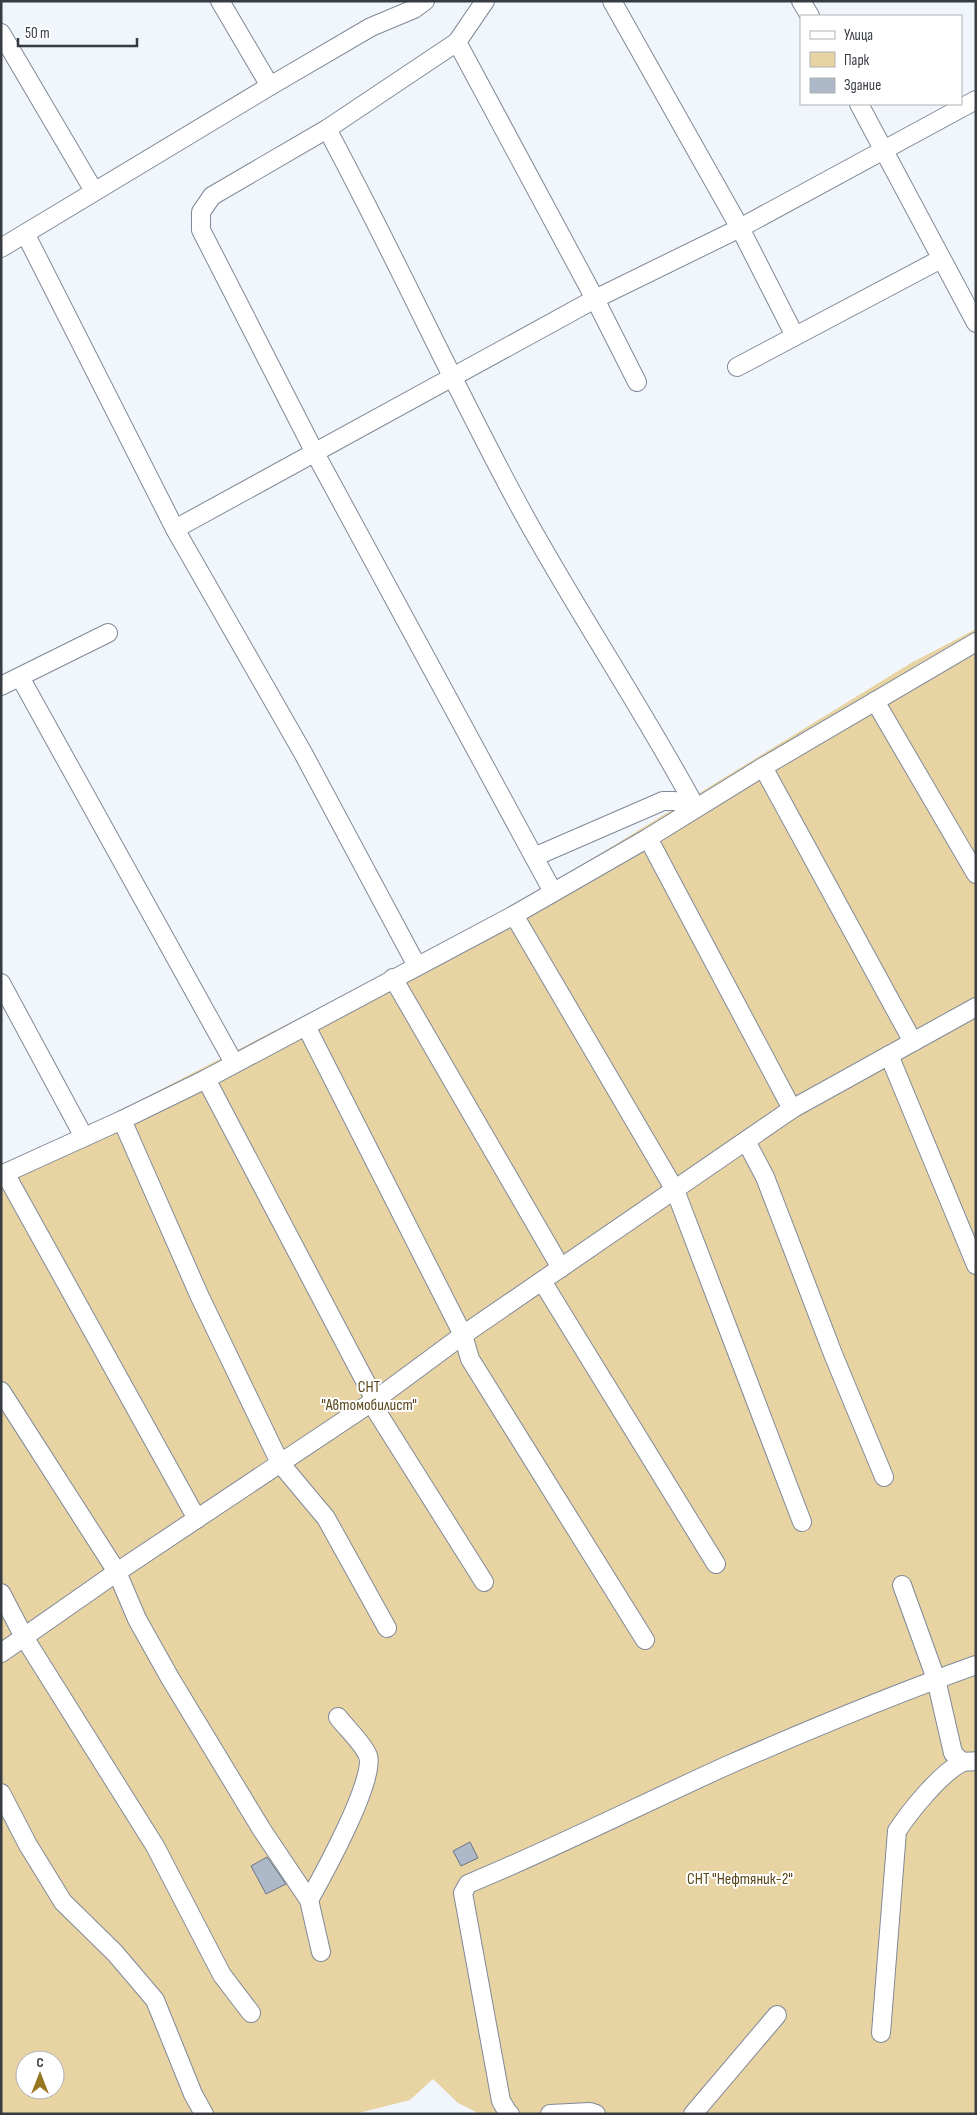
<svg xmlns="http://www.w3.org/2000/svg" width="977" height="2115" font-family="'Sofia Sans Condensed',sans-serif">
  <style>
    .green { fill: #e8d3a2; fill-rule: evenodd }
    .building { fill: #adb8c8; stroke: #6a7483 }
    .lines { fill: none; stroke-linecap: round; stroke-linejoin: round }
    .minor-casing { stroke: #808999; stroke-width: 20 }
    .minor { stroke: #fff; stroke-width: 18 }
    .labels { text-anchor: middle; stroke-width: 4; stroke-linejoin: round; paint-order: stroke }
    .park-label { font-size: 16px; fill: #5a4719; stroke: #fff }
  </style>
  <rect width="100%" height="100%" fill="#f1f6fd"/>
  <path class="green" d="M 976,629 L 976,2114 L 480,2114 L 458,2103 L 433,2079 L 410,2100 L 355,2114 L 1,2114 L 1,1164 L 69,1137 L 512,908 L 911,663 ZM 25,2060 L 55,2060 L 55,2090 L 25,2090 Z"/>
  <g class="building">
    <path d="M 470,1842 L 478,1858 L 461,1866 L 453,1851 Z"/>
    <path d="M 267,1857 L 286,1884 L 266,1894 L 251,1866 Z"/>
  </g>
  <g class="lines">
    <defs>
      <g id="minor">
        <path d="M 220,1 L 270,86"/>
        <path d="M 485,1 L 457,42 L 595,299 L 637,382"/>
        <path d="M 612,1 L 740,228 L 795,336"/>
        <path d="M 801,1 L 810,16"/>
        <path d="M 1,33 L 94,191"/>
        <path d="M 457,42 L 327,129 L 212,196 L 201,212 L 201,230 L 315,453 L 553,892"/>
        <path d="M 859,104 L 976,323"/>
        <path d="M 327,129 C 395,255 454,387 523,513 C 578,613 642,708 696,808"/>
        <path d="M 26,235 L 175,529 L 303,753 L 417,966"/>
        <path d="M 1,248 L 270,86 L 371,27 L 414,9 L 425,1"/>
        <path d="M 737,367 L 941,259"/>
        <path d="M 175,529 L 595,299 L 740,228 L 976,100"/>
        <path d="M 20,677 L 234,1063"/>
        <path d="M 1,686 L 108,633"/>
        <path d="M 875,701 L 976,874"/>
        <path d="M 763,767 L 913,1042"/>
        <path d="M 648,838 L 792,1109"/>
        <path d="M 534,857 L 663,801 L 675,801 L 696,808"/>
        <path d="M 514,915 L 675,1190 L 802,1522"/>
        <path d="M 393,978 L 561,1268"/>
        <path d="M 1,983 L 84,1137"/>
        <path d="M 306,1026 L 463,1335 L 470,1359 L 645,1640"/>
        <path d="M 889,1055 L 976,1265"/>
        <path d="M 206,1079 L 375,1400 L 377,1412 L 484,1582"/>
        <path d="M 122,1120 L 200,1297 L 280,1463 L 326,1518 L 387,1628"/>
        <path d="M 746,1141 L 765,1177 L 833,1354 L 884,1477"/>
        <path d="M 5,1173 L 197,1519"/>
        <path d="M 1,1175 L 122,1120 L 206,1079 L 514,915 L 648,838 L 763,767 L 976,642"/>
        <path d="M 542,1281 L 716,1564"/>
        <path d="M 1,1391 L 117,1572 L 137,1619 L 170,1678 L 262,1830 L 309,1900 L 321,1952"/>
        <path d="M 902,1585 L 936,1679 L 953,1753 L 962,1762"/>
        <path d="M 1,1593 L 24,1637 L 155,1846 L 222,1975 L 251,2013"/>
        <path d="M 1,1653 L 117,1572 L 375,1400 L 463,1335 L 792,1109 L 976,1007"/>
        <path d="M 1,1793 L 28,1845 L 63,1902 L 115,1953 L 155,2000 L 193,2094 L 204,2114"/>
        <path d="M 309,1900 C 322,1877 376,1779 368,1756 C 363,1743 347,1729 338,1717"/>
        <path d="M 881,2033 L 897,1831 C 910,1811 940,1774 961,1763 C 964,1761 971,1762 976,1761"/>
        <path d="M 510,2114 L 507,2111 L 501,2101 L 463,1893 L 468,1884 C 555,1848 640,1805 726,1766 C 808,1730 892,1695 976,1665"/>
        <path d="M 550,2114 L 590,2112 L 596,2114"/>
        <path d="M 693,2114 L 777,2015"/>
      </g>
    </defs>
    <use href="#minor" class="minor-casing"/>
    <use href="#minor" class="minor"/>
  </g>
  <g class="labels">
    <g class="park-label">
      <text x="369" y="1392">СНТ<tspan x="369" dy="18">"Автомобилист"</tspan></text>
      <text x="740" y="1884">СНТ "Нефтяник-2"</text>
    </g>
  </g>
  <rect width="977" height="2115" fill="none" stroke="#373b42" stroke-width="5"/>
  <rect x="800" y="15" width="162" height="90" fill="#ffffff" stroke="#afb1b3"/>
  <rect x="810" y="31" width="25" height="8" fill="#ffffff" stroke="#afb1b3"/>
  <text x="844" y="40" font-size="15" fill="#373b42">Улица</text>
  <rect x="810" y="52" width="25" height="15" fill="#e8d3a2" stroke="#afb1b3"/>
  <text x="844" y="65" font-size="15" fill="#373b42">Парк</text>
  <rect x="810" y="78" width="25" height="15" fill="#adb8c8" stroke="#afb1b3"/>
  <text x="844" y="90" font-size="15" fill="#373b42">Здание</text>
  <g transform="translate(40 2075)"><circle r="24" fill="#ffffff" stroke="#afb1b3"/>
  <path d="M0-4L9 19L0 12L-9 19Z" fill="#96761e"/>
  <text y="-8" font-size="14" font-weight="bold" text-anchor="middle" fill="#373b42">С</text>
  </g>
  <path d="M18 38v8h119v-8" fill="none" stroke="#373b42" stroke-width="2.5"/>
  <text x="25" y="38" font-size="15" fill="#373b42" stroke="#ffffff" stroke-width="4" paint-order="stroke">50 m</text>
</svg>
